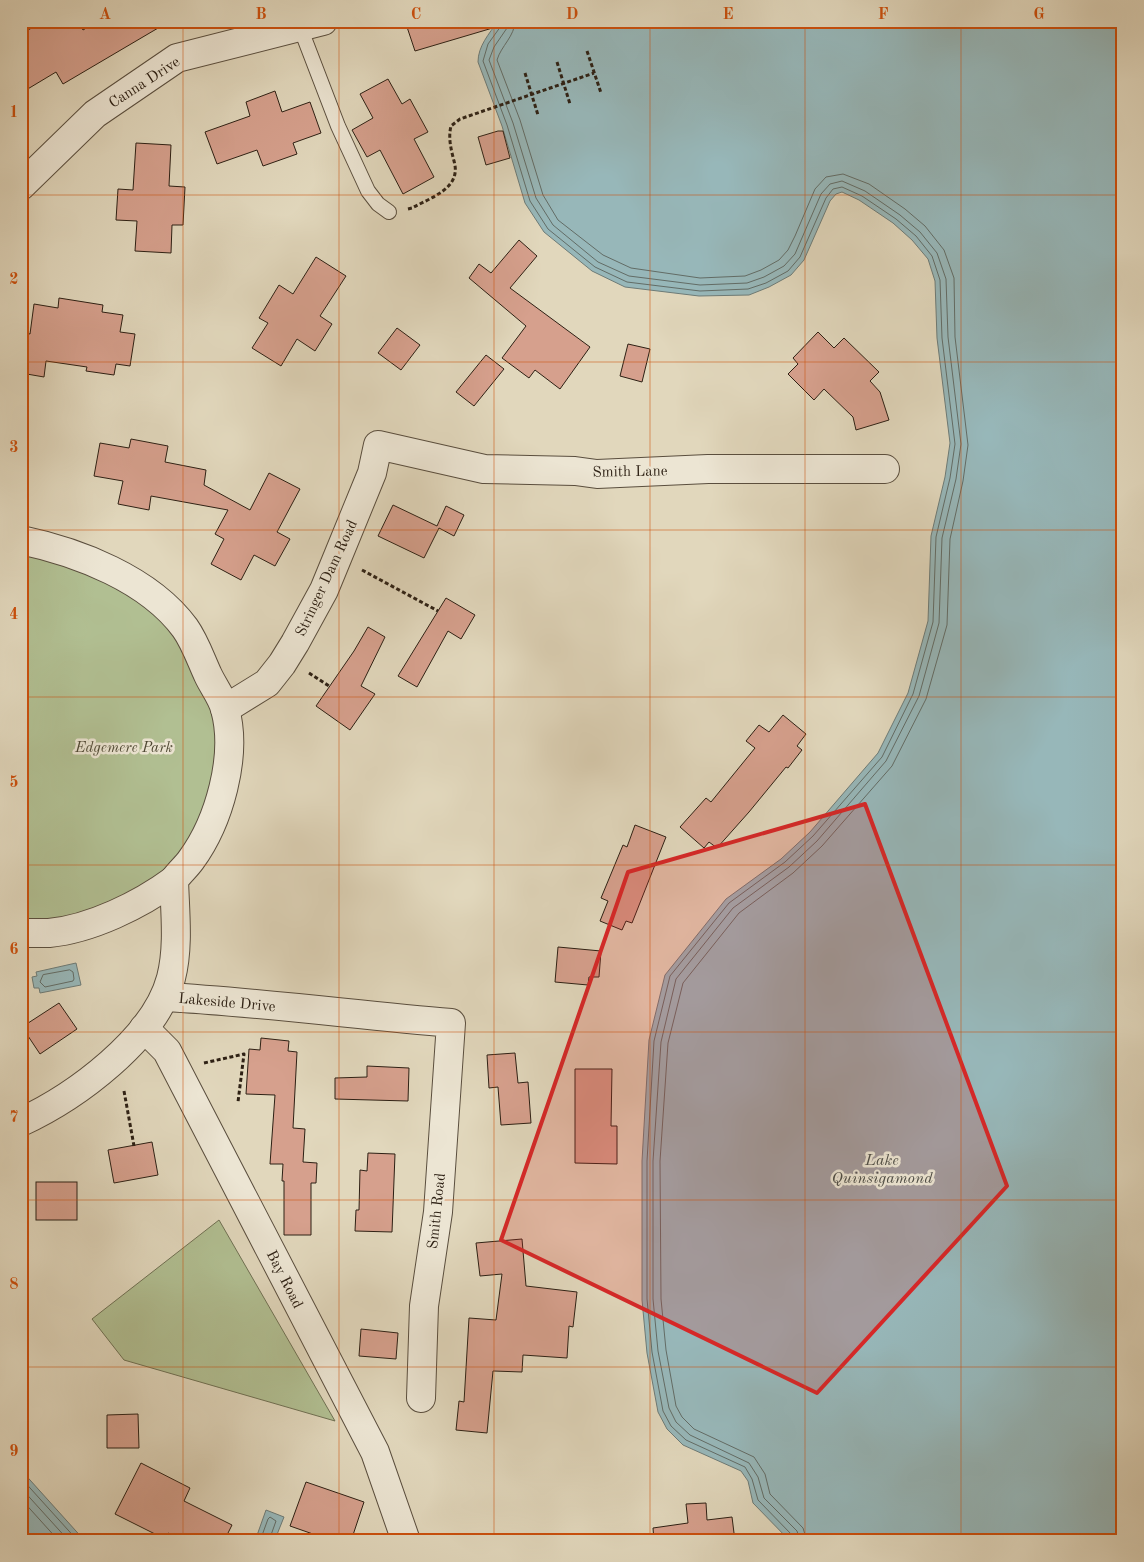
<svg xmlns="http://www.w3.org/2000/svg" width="1144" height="1562" font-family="'Old Standard TT',serif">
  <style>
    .green { fill: #b1bf92; stroke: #6f7053 }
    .water { fill: #97b7b9; stroke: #6d7b77 }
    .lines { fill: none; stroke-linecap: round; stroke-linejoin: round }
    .shore { stroke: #626c66; stroke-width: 1 }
    .building { fill: #d6a08d; stroke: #2d2014 }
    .service-casing { stroke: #5a4e3e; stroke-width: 16 }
    .minor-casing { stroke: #5a4e3e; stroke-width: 30 }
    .path { stroke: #2d2014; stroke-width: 3; stroke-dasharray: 4 2.5; stroke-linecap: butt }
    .service { stroke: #ece5d3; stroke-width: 14 }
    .minor { stroke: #ece5d3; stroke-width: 28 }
    .marked { fill: #d62828; fill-opacity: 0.2; stroke: #d62828; stroke-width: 4; stroke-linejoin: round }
    .grid { fill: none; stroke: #cc500d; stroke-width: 1; stroke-opacity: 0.55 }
    .labels { text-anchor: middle; stroke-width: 5; stroke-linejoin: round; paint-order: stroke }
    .street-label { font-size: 15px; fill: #2d2014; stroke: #ece5d3 }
    .park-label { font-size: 15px; font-style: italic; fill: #4e4834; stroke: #ece5d3 }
    .water-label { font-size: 16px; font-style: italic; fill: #4d4d46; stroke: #ece5d3 }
    .neatline { fill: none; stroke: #cc500d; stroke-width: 2 }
    .grid-label { font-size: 16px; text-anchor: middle; font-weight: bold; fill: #cc500d }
  </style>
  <rect width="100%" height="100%" fill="#e1d7bc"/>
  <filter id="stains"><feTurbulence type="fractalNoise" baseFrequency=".004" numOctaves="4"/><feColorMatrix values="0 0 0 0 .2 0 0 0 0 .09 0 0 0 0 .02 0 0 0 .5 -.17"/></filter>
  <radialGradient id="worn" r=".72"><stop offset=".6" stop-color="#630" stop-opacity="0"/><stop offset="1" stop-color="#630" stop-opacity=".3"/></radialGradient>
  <g class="green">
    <path d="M 21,540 L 132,582 L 185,628 L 230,741 L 174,880 L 120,912 L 21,931 Z"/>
    <path d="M 219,1220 L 335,1421 L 124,1360 L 92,1319 Z"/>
  </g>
  <g class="water">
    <path d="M 498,21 L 1123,21 L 1123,1541 L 790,1541 L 753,1503 L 748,1481 L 741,1471 L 683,1445 L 667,1429 L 658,1412 L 647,1353 L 642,1300 L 642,1161 L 649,1040 L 665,975 L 726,899 L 781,859 L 810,832 L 878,753 L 908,693 L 928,621 L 931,536 L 945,477 L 950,443 L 937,338 L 935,281 L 928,259 L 912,240 L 893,223 L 859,200 L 842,192 L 836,194 L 830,201 L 804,260 L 791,275 L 769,287 L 749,295 L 699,296 L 625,287 L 592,271 L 544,232 L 525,203 L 502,126 L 478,62 C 478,46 489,34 498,21 Z"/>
    <path d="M 76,963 L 81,985 L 40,993 L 39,988 L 34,988 L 32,977 L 37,976 L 36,972 Z"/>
    <path d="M 21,1470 L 85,1541 L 21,1541 Z"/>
    <path d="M 266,1510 L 284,1517 L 276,1537 L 284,1541 L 255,1541 Z"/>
  </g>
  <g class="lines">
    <g class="shore">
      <path d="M 502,21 L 501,26 L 488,44 L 483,61 L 507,125 L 530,201 L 548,229 L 595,267 L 627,282 L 700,291 L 748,289 L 766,283 L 788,271 L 800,257 L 826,198 L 833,189 L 842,187 L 862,196 L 896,219 L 916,236 L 932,256 L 940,280 L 942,338 L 955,444 L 950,478 L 936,537 L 933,622 L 913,694 L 882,757 L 813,836 L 785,862 L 729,903 L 670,976 L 654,1041 L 647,1161 L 647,1299 L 652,1352 L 663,1411 L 671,1426 L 686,1440 L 745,1467 L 752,1479 L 758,1500 L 792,1535 L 793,1541"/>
      <path d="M 508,21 L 507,28 L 494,47 L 489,60 L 513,123 L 536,198 L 553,225 L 598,262 L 629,276 L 700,285 L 747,283 L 764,277 L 784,266 L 795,254 L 821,194 L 830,184 L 842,181 L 865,191 L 900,215 L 920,232 L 937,253 L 946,279 L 948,337 L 961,444 L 956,479 L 942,538 L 939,623 L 919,696 L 886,761 L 817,841 L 789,867 L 733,908 L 676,979 L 661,1042 L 653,1161 L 653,1299 L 658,1351 L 669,1408 L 676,1422 L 690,1435 L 749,1463 L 758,1477 L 764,1498 L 797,1531 L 800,1541"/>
      <path d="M 515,21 C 515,36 501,46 497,60 L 520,120 L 543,195 L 558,220 L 603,255 L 631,268 L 700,278 L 745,276 L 761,270 L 779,260 L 788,250 L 795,236 L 815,189 L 826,177 L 843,174 L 869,184 L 905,209 L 925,226 L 944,250 L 954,278 L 955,337 L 968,445 L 963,481 L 950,539 L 947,625 L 926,699 L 892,766 L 822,846 L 793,873 L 739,913 L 683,983 L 668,1043 L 660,1161 L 661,1299 L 666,1350 L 676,1406 L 682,1417 L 694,1429 L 754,1457 L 765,1474 L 770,1494 L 803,1528 L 807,1541"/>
      <path d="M 70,970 L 73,972 L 74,979 L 73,981 L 45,987 L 40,982 L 43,975 Z"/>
      <path d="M 21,1478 L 78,1541"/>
      <path d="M 21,1488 L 69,1541"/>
      <path d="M 21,1499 L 59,1541"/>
      <path d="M 260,1541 L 268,1519 L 270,1517 L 276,1521 L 271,1535 L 273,1541"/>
    </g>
  </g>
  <g class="building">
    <path d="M 44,21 L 78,21 L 83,30 L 98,21 L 170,21 L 63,84 L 56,72 L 21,93 L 21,34 Z"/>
    <path d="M 405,21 L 496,21 L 496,27 L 415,51 Z"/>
    <path d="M 388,79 L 402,104 L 410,99 L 428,132 L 414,139 L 434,177 L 403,194 L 380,150 L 367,157 L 352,130 L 373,118 L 360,94 Z"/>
    <path d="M 275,91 L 282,112 L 310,102 L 321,133 L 293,143 L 297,154 L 263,166 L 257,150 L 217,164 L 205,132 L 250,116 L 246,102 Z"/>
    <path d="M 498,131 L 503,131 L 510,158 L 486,165 L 478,137 Z"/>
    <path d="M 136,143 L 171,145 L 169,186 L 185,187 L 183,225 L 172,225 L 171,253 L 135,251 L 137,221 L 116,220 L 118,189 L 133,190 Z"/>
    <path d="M 519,240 L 537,256 L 510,288 L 590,347 L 560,389 L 535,370 L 529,378 L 502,358 L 526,326 L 469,278 L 479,264 L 491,273 Z"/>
    <path d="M 316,257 L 346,276 L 320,316 L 332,324 L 315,351 L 297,339 L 281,366 L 252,348 L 268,323 L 259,318 L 279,285 L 293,294 Z"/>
    <path d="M 59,298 L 103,305 L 102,312 L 123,315 L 120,332 L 135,334 L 130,366 L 116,364 L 114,375 L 86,371 L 87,367 L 46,361 L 44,377 L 21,373 L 21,332 L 30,334 L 34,304 L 58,308 Z"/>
    <path d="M 397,328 L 420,345 L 401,370 L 378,353 Z"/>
    <path d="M 818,332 L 834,348 L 844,338 L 879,372 L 870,381 L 880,392 L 889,420 L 856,430 L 853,417 L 824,389 L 814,400 L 788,374 L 798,364 L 793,358 Z"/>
    <path d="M 628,344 L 650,349 L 642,382 L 620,376 Z"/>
    <path d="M 486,355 L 504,369 L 474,406 L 456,392 Z"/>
    <path d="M 131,439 L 168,446 L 165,462 L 206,470 L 204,485 L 250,510 L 269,473 L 300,489 L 277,532 L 290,539 L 275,566 L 254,555 L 241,580 L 211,564 L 224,539 L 215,534 L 228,510 L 151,496 L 149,510 L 118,504 L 123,481 L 94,476 L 100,443 L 129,448 Z"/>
    <path d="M 393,505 L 437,526 L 446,506 L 464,515 L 454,536 L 439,528 L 424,558 L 378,536 Z"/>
    <path d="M 446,598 L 475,615 L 461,639 L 448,631 L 417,687 L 398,676 Z"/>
    <path d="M 368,627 L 385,637 L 361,686 L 375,694 L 350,730 L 316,706 L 354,651 Z"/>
    <path d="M 783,715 L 806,734 L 797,746 L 802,750 L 788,768 L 786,767 L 749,812 L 717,848 L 709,842 L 704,848 L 680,827 L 706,798 L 711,802 L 755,748 L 746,741 L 759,725 L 769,732 Z"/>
    <path d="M 635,825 L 666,837 L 632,923 L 626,921 L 622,930 L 600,921 L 608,901 L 601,898 L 623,845 L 627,847 Z"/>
    <path d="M 558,947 L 601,951 L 599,977 L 589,977 L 588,985 L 555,982 Z"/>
    <path d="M 59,1003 L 77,1029 L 40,1054 L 22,1027 Z"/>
    <path d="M 261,1038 L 289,1041 L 288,1051 L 297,1052 L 293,1128 L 305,1129 L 303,1162 L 317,1163 L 316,1183 L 311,1183 L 311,1235 L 284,1235 L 284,1181 L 282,1181 L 283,1164 L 270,1164 L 275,1095 L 246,1094 L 249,1049 L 260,1050 Z"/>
    <path d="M 515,1053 L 518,1083 L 528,1082 L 531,1123 L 501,1125 L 498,1087 L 489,1088 L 487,1055 Z"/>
    <path d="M 367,1066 L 409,1068 L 408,1101 L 335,1099 L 335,1078 L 367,1077 Z"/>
    <path d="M 575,1069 L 612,1069 L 611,1126 L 617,1126 L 617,1164 L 575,1163 Z"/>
    <path d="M 152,1142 L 158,1175 L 114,1183 L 108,1150 Z"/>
    <path d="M 368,1153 L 395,1154 L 392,1232 L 355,1231 L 356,1210 L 359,1210 L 360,1170 L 367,1171 Z"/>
    <rect x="36" y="1182" width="41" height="38"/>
    <path d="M 522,1239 L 526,1286 L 577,1292 L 573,1327 L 569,1326 L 567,1358 L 523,1355 L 522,1372 L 493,1371 L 487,1433 L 456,1430 L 459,1401 L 464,1402 L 469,1318 L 496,1320 L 502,1274 L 480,1276 L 476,1243 Z"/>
    <path d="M 361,1329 L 398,1333 L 396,1359 L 359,1356 Z"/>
    <path d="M 138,1414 L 139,1448 L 107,1448 L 107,1415 Z"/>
    <path d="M 141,1463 L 190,1488 L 184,1501 L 232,1525 L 224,1541 L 183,1541 L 168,1533 L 165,1539 L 115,1514 Z"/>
    <path d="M 306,1482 L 364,1502 L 351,1541 L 333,1541 L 290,1526 Z"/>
    <path d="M 706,1503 L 707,1520 L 732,1517 L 735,1541 L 654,1541 L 653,1528 L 688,1523 L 686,1504 Z"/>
  </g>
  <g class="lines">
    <defs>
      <path id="service" d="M 300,27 L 338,126 L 368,191 L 378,204 L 389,212"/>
      <g id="minor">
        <path d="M 21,186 L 95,114 L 177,58 L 323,21"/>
        <path d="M 21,540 C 78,552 149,579 185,628 C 195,642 201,660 208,675 C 213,686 222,697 225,709 C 238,756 219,822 191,860 C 186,867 179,873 174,880 C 175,912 179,947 171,978 C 155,1039 75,1097 21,1122"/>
        <path d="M 225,709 L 267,683 L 282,664 L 295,643 L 324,590 L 338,556 L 372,473 L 378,445 L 484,469 L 575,471 L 597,474 L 708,469 L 885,469"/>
        <path d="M 21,933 C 30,933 40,933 49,933 C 91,929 140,905 174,880"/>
        <path d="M 165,997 C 260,1002 356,1015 451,1023 L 438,1212 L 424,1306 L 421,1398"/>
        <path d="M 144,1028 L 167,1051 L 375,1452 L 406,1541"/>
      </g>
    </defs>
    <use href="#service" class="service-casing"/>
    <use href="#minor" class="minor-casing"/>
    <g class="path">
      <path d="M 587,51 L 601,93"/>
      <path d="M 557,62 L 570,104"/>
      <path d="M 525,73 L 538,115"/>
      <path d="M 408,209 L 412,208 C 432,197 462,188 454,161 C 451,149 448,138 451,126 L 460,119 L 594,73"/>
      <path d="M 362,570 L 438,611"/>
      <path d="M 309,673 L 329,686"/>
      <path d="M 204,1063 L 244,1054 L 238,1102"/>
      <path d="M 124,1091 L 134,1146"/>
    </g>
    <use href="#service" class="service"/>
    <use href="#minor" class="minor"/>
  </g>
  <path class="marked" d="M 865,804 L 1007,1186 L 817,1393 L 501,1240 L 628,872 Z"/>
  <path class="grid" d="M 183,21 L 183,1541M 339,21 L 339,1541M 494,21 L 494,1541M 650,21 L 650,1541M 805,21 L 805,1541M 961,21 L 961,1541M 21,195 L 1123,195M 21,362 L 1123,362M 21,530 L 1123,530M 21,697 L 1123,697M 21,865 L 1123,865M 21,1032 L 1123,1032M 21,1200 L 1123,1200M 21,1367 L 1123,1367"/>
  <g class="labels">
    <g class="street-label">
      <text transform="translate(144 82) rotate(-33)" y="5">Canna Drive</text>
      <text transform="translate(630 471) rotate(-1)" y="5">Smith Lane</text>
      <text transform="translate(326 578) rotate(-65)" y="5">Stringer Dam Road</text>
      <text transform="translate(227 1002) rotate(5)" y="5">Lakeside Drive</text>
      <text transform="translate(436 1211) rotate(-84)" y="5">Smith Road</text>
      <text transform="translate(285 1279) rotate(63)" y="5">Bay Road</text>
    </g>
    <g class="park-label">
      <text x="124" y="752">Edgemere Park</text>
    </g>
    <g class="water-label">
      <text x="882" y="1165">Lake<tspan x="882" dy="18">Quinsigamond</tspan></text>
    </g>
  </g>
  <rect width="1144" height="1562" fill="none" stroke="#e1d7bc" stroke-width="55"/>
  <rect x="28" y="28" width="1088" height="1506" class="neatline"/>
  <g class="grid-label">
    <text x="105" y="19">A</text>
    <text x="261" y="19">B</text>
    <text x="416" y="19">C</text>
    <text x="572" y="19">D</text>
    <text x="728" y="19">E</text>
    <text x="883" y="19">F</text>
    <text x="1039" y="19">G</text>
    <text x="14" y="117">1</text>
    <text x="14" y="284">2</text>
    <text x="14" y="452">3</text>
    <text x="14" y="619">4</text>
    <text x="14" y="787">5</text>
    <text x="14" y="954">6</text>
    <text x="14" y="1122">7</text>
    <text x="14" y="1289">8</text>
    <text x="14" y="1456">9</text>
  </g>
  <rect width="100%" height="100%" filter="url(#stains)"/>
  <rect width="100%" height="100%" fill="url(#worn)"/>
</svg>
